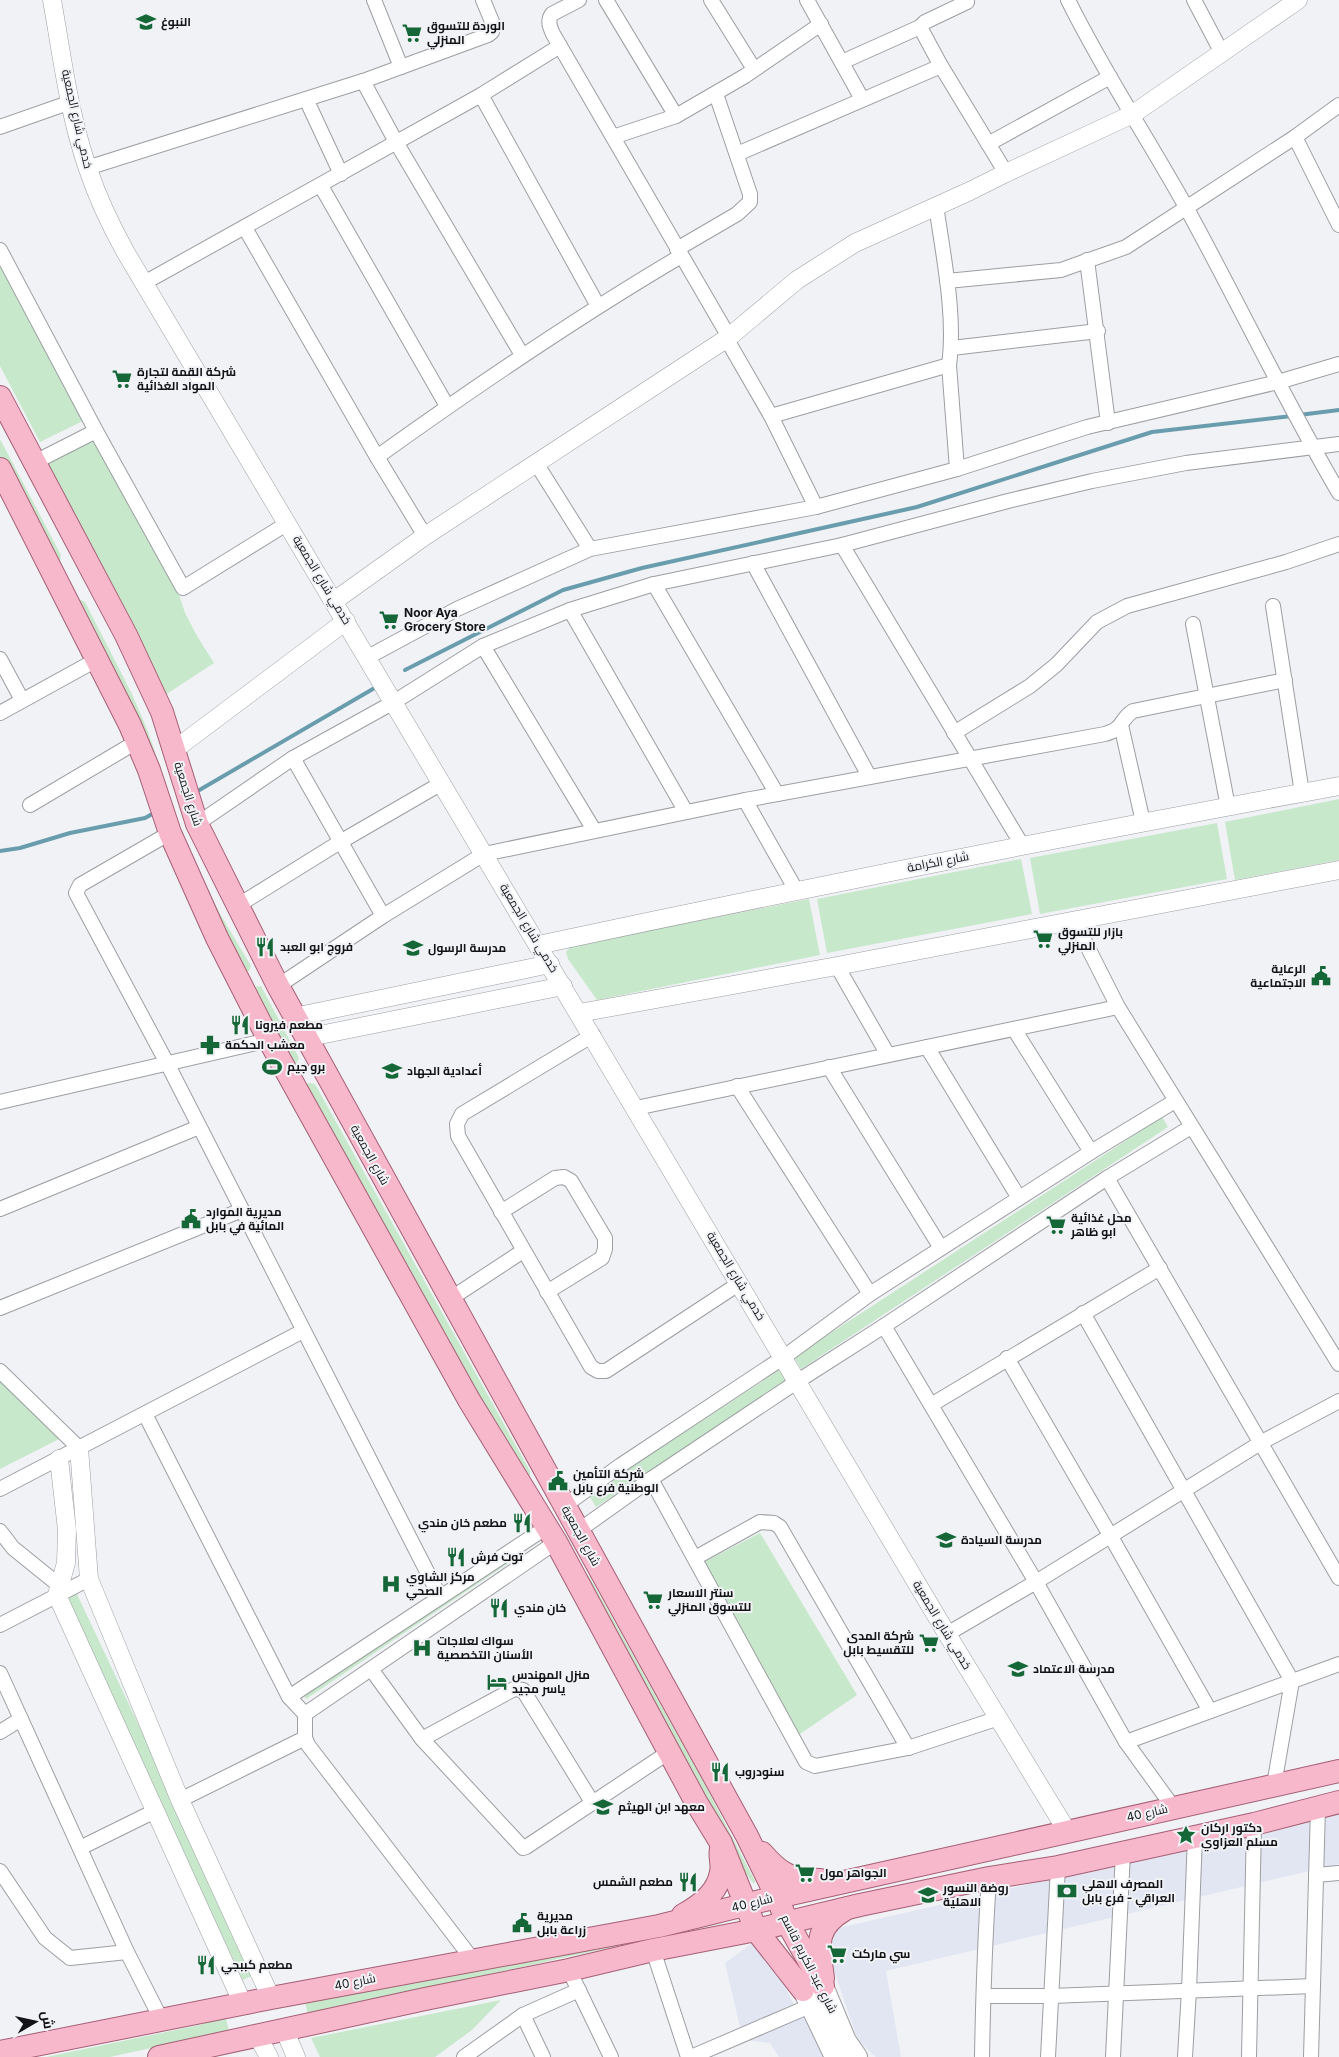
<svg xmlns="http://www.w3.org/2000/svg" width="1339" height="2057" font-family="Inter,Cairo,sans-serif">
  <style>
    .built { fill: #e2e6f2 }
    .green { fill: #c7e8ca }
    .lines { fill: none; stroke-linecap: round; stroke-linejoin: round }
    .stream { stroke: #699dae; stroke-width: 4 }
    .minor-casing { stroke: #9c9ea2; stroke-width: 16 }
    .tertiary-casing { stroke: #9c9ea2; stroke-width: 19 }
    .secondary-casing { stroke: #9c9ea2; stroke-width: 22 }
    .primary-casing { stroke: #a55f75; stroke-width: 24 }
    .minor { stroke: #fff; stroke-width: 14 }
    .tertiary { stroke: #fff; stroke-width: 18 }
    .secondary { stroke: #fff; stroke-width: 20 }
    .primary { stroke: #f8b8cb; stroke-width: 22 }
    .labels { text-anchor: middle; stroke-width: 4; stroke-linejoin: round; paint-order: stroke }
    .poi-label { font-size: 12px; font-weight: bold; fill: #131315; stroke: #f0f2f6; text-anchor: start }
    .street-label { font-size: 12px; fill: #131315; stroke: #f0f2f6 }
  </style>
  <rect width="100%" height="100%" fill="#f0f2f6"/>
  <g class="built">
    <path d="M 1339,1813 L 1339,1864 L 886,1971 L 901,2057 L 876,2057 L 858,2041 L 821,1932 Z"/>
    <path d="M 761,1937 L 795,2007 L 838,2057 L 779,2057 L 770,2043 L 743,2040 L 725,1963 Z"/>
  </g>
  <g class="green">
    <path d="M 0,245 L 91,417 L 40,442 L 0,366 Z"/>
    <path d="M 98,430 L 176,585 L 185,613 L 197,636 L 214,663 L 162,697 L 40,464 Z"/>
    <path d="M 0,439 L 61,555 L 60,561 L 57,563 L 0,460 Z"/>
    <path d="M 79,599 L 85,602 L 131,692 L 147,729 L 155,752 L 171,813 L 219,912 L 251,966 L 249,971 L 246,971 L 241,968 L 74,603 Z"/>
    <path d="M 1339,799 L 1339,860 L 1235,880 L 1225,822 Z"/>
    <path d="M 1217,823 L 1227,879 L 1040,914 L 1030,858 Z"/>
    <path d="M 1021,859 L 1032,914 L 827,953 L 817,899 Z"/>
    <path d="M 809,899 L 820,955 L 597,1000 L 568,959 L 566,952 L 571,946 Z"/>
    <path d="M 261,986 L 299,1058 L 297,1063 L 289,1063 L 254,987 Z"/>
    <path d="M 309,1083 L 315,1084 L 530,1471 L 530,1475 L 525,1481 L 305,1085 Z"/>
    <path d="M 1162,1117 L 1168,1127 L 801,1369 L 794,1357 Z"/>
    <path d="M 781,1369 L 788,1380 L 596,1507 L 589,1495 Z"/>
    <path d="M 0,1377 L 59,1439 L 0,1469 Z"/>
    <path d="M 760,1533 L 857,1695 L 797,1736 L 702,1563 Z"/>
    <path d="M 511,1548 L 516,1558 L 306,1699 L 301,1690 Z"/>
    <path d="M 584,1574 L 589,1576 L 704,1783 L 755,1881 L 754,1884 L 721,1843 Z"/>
    <path d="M 75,1590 L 256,1974 L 243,1980 L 63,1597 Z"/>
    <path d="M 720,1913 L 722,1923 L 308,2014 L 305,2003 Z"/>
    <path d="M 501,2000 L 472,2030 L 435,2057 L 320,2057 L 311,2038 Z"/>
    <path d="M 225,2016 L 230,2034 L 201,2037 L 110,2057 L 46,2057 L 200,2025 Z"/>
  </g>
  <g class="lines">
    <g class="stream">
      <path d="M 1299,415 L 1339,410"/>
      <path d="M 405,670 L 563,590 L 642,568 L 917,507 L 1152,432 L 1292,416"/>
      <path d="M 196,792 L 378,686"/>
      <path d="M 0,851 L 20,848 L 70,833 L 145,818 L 154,813"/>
    </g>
    <defs>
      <g id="minor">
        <path d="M 374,0 L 401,67"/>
        <path d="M 579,0 L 552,14 C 547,21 550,27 553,34 L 729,337"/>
        <path d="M 606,0 L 676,116"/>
        <path d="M 711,0 L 754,69"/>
        <path d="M 807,0 L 862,99"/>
        <path d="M 966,0 L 967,2 L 925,22 L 920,27 L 941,66 L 1006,173"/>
        <path d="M 1068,0 C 1103,71 1147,137 1186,207 C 1238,302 1284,399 1339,493"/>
        <path d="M 1194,0 L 1222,53"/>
        <path d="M 842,62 L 920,27"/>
        <path d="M 363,81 L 396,142 L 522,355"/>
        <path d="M 481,95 L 598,306"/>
        <path d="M 306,99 L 341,174"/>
        <path d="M 0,127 L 71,102"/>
        <path d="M 613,137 L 676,116 L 745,76 L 821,24"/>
        <path d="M 1295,137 L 1339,225"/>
        <path d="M 988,144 L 1110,77"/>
        <path d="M 737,154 L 941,66"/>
        <path d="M 87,168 L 363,81 L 488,35 L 492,32 L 493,24 L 483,0"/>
        <path d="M 321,186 L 447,406"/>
        <path d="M 936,205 C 943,255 956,316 949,365 L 957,469"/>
        <path d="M 245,228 L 377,457 L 425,536"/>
        <path d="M 677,249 L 737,214 L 750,202 L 750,194 L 716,94"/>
        <path d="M 0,250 L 96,431 L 183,588 L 288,523"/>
        <path d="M 1087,260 L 1108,423"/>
        <path d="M 947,281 L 1061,270 L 1126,247 L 1295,137 L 1339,105"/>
        <path d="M 144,283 L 481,95 L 560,46"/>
        <path d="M 726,338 L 771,416 L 816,507"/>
        <path d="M 952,348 L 1098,331"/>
        <path d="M 771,416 L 949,365"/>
        <path d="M 377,457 C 476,386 576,318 681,256"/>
        <path d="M 35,462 L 96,431"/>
        <path d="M 536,463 L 590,549"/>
        <path d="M 842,545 L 1022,845"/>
        <path d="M 753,563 L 869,776"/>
        <path d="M 654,584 L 777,794"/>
        <path d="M 1273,606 L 1302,793"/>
        <path d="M 570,610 L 686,812"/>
        <path d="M 1193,624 L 1228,807"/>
        <path d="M 483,646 L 594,830"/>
        <path d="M 368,657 L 457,609 L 590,549 L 816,507 L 957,469 L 1087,427 L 1278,382 L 1339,364"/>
        <path d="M 0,659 L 22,700"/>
        <path d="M 0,713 L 98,659"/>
        <path d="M 1121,725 L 1143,822"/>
        <path d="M 954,733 L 1030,686 L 1056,665 L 1097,622 L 1127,606 L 1286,562 L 1339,544"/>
        <path d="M 293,758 L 383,916"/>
        <path d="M 745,800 L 796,890"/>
        <path d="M 30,805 L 138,741"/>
        <path d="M 197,824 L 293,758 L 394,702 L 483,646 L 570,610 L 654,584 L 842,545 L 1008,501 L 1092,481 L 1186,463 L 1339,444"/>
        <path d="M 170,833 L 80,885 L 76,893 L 168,1065 L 440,1597"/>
        <path d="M 237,906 L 340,842 L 442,783"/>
        <path d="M 1074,920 L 1118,1007 L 1339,1364"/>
        <path d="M 837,966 L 888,1055"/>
        <path d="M 278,986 L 383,916 L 484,854 L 745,800 L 1105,734 C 1124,729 1120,719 1133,711 L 1285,680"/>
        <path d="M 1014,1029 L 1091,1152"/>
        <path d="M 593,1035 L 462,1114 L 457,1124 L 458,1136 L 591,1367 L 598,1371 L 606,1371 L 740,1283"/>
        <path d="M 927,1047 L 1019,1198"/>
        <path d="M 829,1067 L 941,1248"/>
        <path d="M 737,1086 L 870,1294"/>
        <path d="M 0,1102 L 269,1040"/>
        <path d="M 636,1108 L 1118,1007"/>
        <path d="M 1107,1178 L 1339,1578"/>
        <path d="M 0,1209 L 199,1127"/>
        <path d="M 501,1212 L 555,1178 L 564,1177 L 571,1181 L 605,1238 L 605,1249 L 602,1258 L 547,1292"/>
        <path d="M 450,1299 L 523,1251"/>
        <path d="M 0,1308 L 242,1210"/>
        <path d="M 1083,1313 L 1292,1681 L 1274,1785"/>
        <path d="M 884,1326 L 1036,1582 L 1126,1742 L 1173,1807"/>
        <path d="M 1007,1358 L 1110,1535 L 1210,1711"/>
        <path d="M 0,1371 L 79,1448"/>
        <path d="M 931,1405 L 1160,1268"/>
        <path d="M 145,1414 L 289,1697 L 305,1714 L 305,1738 L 308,1745 L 473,1960"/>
        <path d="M 651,1479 L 806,1762 L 815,1766 L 908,1748 L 999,1718"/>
        <path d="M 0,1489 L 303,1331"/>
        <path d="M 564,1506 L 621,1465 L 784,1357 L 870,1294 L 1091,1152 L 1175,1101"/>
        <path d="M 0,1531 L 13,1548 L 60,1586"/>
        <path d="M 578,1531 L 651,1479 L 798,1381 L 884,1326 L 1107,1178 L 1191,1127"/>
        <path d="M 695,1558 L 760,1522 L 774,1523 L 780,1527 L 908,1748"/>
        <path d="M 0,1625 L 89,1579"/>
        <path d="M 947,1634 L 1036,1582 L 1262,1442 L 1339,1401"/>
        <path d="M 371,1669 L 422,1739 L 523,1848 L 526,1847 L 669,1752"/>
        <path d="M 0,1673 L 127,1952 L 161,2019"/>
        <path d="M 289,1697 L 547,1527"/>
        <path d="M 305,1714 L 556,1542"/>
        <path d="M 0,1732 L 21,1719"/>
        <path d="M 422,1739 L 514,1689 L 523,1690 L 592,1802"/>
        <path d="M 1126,1742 L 1339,1664"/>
        <path d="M 180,1800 L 305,1738"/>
        <path d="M 80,1848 L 155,1811"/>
        <path d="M 0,1871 L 45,1938 L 70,1958 L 127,1952"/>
        <path d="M 1316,1875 L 1339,1873"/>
        <path d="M 653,1950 L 688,2057"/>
        <path d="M 569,1970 L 611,2057"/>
        <path d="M 985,1996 L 1051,1996 L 1313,1986"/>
        <path d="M 523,2015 L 543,2057"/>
        <path d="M 464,2057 L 523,2015 L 579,1990"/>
        <path d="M 691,2057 L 810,2006"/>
        <path d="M 982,2057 C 983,1997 985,1938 989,1878"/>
        <path d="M 1048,2057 L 1058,1867"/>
        <path d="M 1113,2057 L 1123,1852"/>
        <path d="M 1185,2057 L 1189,1990 L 1195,1836"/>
        <path d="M 1249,2057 L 1254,1824"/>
        <path d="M 1311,2057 L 1318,1807"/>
      </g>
      <g id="tertiary">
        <path d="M 52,0 C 62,56 69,115 88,169 C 98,199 111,226 126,253 L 947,1634 L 1067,1831"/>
        <path d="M 334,601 L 425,536 L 729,337 L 797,280 L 855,243 L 970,191 L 1006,173 L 1133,114 L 1298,0"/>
        <path d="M 174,750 L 346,621"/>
        <path d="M 538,945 C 805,888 1071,835 1339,786"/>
        <path d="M 579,1013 L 837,966 L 1339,870"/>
        <path d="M 294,1017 L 550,964"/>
        <path d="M 305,1038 L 563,986"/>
        <path d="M 79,1448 L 89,1579 L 180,1800 L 271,1998"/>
        <path d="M 59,1459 L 67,1530 L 66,1563 L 57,1595 L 243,2004"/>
        <path d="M 284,2029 L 296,2057"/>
        <path d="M 257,2035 L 269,2057"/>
      </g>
      <g id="secondary">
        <path d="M 823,1986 L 846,2041 L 857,2057"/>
        <path d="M 803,1990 L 835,2057"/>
      </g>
      <g id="primary">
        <path d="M 0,397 L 126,635 L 162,712 L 197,824 L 278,986 L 747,1836 L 777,1897 L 787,1922 L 823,1986"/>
        <path d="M 0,469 L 130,725 L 149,770 L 170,833 L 217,938 L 269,1040 L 469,1400 L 556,1542 L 696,1802 L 721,1843 L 756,1930 L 803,1990"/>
        <path d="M 762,1853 C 781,1875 790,1879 820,1880"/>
        <path d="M 683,1915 C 700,1906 718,1893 721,1872 C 723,1864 719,1857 721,1849"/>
        <path d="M 823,1978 C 819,1947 813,1928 844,1910"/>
        <path d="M 0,2052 L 271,1998 L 659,1926 L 777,1897 L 1339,1771"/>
        <path d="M 159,2057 L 425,1999 L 569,1970 L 653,1950 L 756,1930 L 860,1905 L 989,1878 L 1058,1867 L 1254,1824 L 1339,1802"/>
      </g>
    </defs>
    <use href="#minor" class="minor-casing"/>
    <use href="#tertiary" class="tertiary-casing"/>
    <use href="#secondary" class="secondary-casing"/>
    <use href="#primary" class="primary-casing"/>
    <use href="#minor" class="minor"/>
    <use href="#tertiary" class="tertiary"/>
    <use href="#secondary" class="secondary"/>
    <use href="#primary" class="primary"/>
  </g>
  <defs>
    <symbol id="school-bare" viewBox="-9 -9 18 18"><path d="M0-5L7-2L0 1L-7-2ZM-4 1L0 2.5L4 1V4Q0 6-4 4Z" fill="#156737" stroke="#f0f2f6" stroke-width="2.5" paint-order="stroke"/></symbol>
    <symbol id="supermarket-bare" viewBox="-9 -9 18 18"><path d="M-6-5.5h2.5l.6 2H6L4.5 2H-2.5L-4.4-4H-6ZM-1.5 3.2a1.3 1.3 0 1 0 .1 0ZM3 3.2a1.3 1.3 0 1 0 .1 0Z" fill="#156737" stroke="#f0f2f6" stroke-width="2.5" paint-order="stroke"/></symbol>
    <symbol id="restaurant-bare" viewBox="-9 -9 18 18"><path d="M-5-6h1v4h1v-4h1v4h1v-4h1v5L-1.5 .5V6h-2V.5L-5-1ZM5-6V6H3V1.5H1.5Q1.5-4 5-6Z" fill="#156737" stroke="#f0f2f6" stroke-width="2.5" paint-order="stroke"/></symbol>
    <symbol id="civic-bare" viewBox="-9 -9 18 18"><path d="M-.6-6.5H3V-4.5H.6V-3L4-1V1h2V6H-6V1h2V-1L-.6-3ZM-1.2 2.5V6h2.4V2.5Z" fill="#156737" stroke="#f0f2f6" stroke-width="2.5" paint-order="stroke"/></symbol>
    <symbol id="pharmacy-bare" viewBox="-9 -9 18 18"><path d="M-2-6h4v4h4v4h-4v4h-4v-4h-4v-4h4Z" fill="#156737" stroke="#f0f2f6" stroke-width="2.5" paint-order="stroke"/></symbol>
    <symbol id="stadium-bare" viewBox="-9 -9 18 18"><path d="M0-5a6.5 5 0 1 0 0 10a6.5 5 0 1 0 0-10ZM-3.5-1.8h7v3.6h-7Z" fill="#156737" stroke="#f0f2f6" stroke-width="2.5" paint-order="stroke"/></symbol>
    <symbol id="hospital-bare" viewBox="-9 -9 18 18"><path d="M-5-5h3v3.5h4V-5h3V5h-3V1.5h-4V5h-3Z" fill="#156737" stroke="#f0f2f6" stroke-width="2.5" paint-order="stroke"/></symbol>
    <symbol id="hotel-bare" viewBox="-9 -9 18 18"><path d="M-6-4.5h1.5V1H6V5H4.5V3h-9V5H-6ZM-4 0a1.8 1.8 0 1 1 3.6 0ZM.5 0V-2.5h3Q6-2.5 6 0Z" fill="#156737" stroke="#f0f2f6" stroke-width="2.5" paint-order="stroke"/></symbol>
    <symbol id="sight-bare" viewBox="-9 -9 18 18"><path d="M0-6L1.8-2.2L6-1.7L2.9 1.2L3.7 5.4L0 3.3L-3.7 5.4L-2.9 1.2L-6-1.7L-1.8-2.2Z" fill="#156737" stroke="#f0f2f6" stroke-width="2.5" paint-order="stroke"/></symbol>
    <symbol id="bank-bare" viewBox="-9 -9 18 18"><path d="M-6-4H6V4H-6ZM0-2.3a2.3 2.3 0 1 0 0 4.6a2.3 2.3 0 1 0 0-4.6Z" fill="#156737" stroke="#f0f2f6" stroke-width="2.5" paint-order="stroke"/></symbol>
  </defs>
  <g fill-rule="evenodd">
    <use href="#school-bare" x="132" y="8" width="28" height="28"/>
    <use href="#supermarket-bare" x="398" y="19" width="28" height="28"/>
    <use href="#supermarket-bare" x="108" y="365" width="28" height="28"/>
    <use href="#supermarket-bare" x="375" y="606" width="28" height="28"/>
    <use href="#supermarket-bare" x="1029" y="925" width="28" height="28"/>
    <use href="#restaurant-bare" x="251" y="933" width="28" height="28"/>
    <use href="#school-bare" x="399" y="934" width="28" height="28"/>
    <use href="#civic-bare" x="1307" y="962" width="28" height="28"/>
    <use href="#restaurant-bare" x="226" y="1011" width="28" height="28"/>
    <use href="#pharmacy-bare" x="196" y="1031" width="28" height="28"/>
    <use href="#stadium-bare" x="258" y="1053" width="28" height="28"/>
    <use href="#school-bare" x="378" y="1057" width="28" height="28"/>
    <use href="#civic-bare" x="177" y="1205" width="28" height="28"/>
    <use href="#supermarket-bare" x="1042" y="1211" width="28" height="28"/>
    <use href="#civic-bare" x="544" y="1467" width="28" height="28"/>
    <use href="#restaurant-bare" x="508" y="1509" width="28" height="28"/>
    <use href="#school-bare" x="932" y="1526" width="28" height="28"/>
    <use href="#restaurant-bare" x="442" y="1543" width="28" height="28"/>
    <use href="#hospital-bare" x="377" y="1570" width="28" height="28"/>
    <use href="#supermarket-bare" x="639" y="1586" width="28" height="28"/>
    <use href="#restaurant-bare" x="485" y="1594" width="28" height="28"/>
    <use href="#supermarket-bare" x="915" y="1629" width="28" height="28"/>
    <use href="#hospital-bare" x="408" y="1634" width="28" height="28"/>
    <use href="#school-bare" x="1004" y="1655" width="28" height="28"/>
    <use href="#hotel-bare" x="483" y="1668" width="28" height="28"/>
    <use href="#restaurant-bare" x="706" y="1758" width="28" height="28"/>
    <use href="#school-bare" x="589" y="1793" width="28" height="28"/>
    <use href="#sight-bare" x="1172" y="1821" width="28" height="28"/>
    <use href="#supermarket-bare" x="791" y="1859" width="28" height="28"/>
    <use href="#restaurant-bare" x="674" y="1868" width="28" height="28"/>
    <use href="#bank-bare" x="1053" y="1877" width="28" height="28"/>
    <use href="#school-bare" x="914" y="1881" width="28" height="28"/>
    <use href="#civic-bare" x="508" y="1909" width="28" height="28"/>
    <use href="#supermarket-bare" x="823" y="1940" width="28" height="28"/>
    <use href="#restaurant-bare" x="192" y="1951" width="28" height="28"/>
  </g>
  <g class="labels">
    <g class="poi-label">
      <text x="161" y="26">النبوغ</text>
      <text x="427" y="30">الوردة للتسوق<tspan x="427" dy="14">المنزلي</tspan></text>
      <text x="137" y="376">شركة القمة لتجارة<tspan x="137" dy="14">المواد الغذائية</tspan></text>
      <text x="404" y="617">Noor Aya<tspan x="404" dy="14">Grocery Store</tspan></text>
      <text x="1058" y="936">بازار للتسوق<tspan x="1058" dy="14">المنزلي</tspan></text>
      <text x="280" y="951">فروج ابو العبد</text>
      <text x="428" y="952">مدرسة الرسول</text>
      <text x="1306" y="973" text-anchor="end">الرعاية<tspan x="1306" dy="14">الاجتماعية</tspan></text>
      <text x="255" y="1029">مطعم فيرونا</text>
      <text x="225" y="1049">معشب الحكمة</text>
      <text x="287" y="1071">برو جيم</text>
      <text x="407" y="1075">أعدادية الجهاد</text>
      <text x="206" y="1216">مديرية الموارد<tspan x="206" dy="14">المائية في بابل</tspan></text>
      <text x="1071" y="1222">محل غذائية<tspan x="1071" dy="14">ابو ظاهر</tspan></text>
      <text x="573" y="1478">شركة التأمين<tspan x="573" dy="14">الوطنية فرع بابل</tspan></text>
      <text x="507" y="1527" text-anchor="end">مطعم خان مندي</text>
      <text x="961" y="1544">مدرسة السيادة</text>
      <text x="471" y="1561">توت فرش</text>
      <text x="406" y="1581">مركز الشاوي<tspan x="406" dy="14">الصحي</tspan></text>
      <text x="668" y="1597">سنتر الاسعار<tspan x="668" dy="14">للتسوق المنزلي</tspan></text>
      <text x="514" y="1612">خان مندي</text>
      <text x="914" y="1640" text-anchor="end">شركة المدى<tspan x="914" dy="14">للتقسيط بابل</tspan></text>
      <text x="437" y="1645">سواك لعلاجات<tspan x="437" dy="14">الأسنان التخصصية</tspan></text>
      <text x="1033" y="1673">مدرسة الاعتماد</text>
      <text x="512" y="1679">منزل المهندس<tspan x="512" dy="14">ياسر مجيد</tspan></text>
      <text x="735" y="1776">سنودروب</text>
      <text x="618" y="1811">معهد ابن الهيثم</text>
      <text x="1201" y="1832">دكتور اركان<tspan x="1201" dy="14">مسلم العزاوي</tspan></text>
      <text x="820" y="1877">الجواهر مول</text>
      <text x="673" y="1886" text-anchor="end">مطعم الشمس</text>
      <text x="1082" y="1888">المصرف الاهلي<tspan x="1082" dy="14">العراقي - فرع بابل</tspan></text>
      <text x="943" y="1892">روضة النسور<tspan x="943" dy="14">الاهلية</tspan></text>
      <text x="537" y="1920">مديرية<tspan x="537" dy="14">زراعة بابل</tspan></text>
      <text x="852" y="1958">سي ماركت</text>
      <text x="221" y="1969">مطعم كببجي</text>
    </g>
    <g class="street-label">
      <text transform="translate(77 119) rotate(77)" y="4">خدمي شارع الجمعية</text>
      <text transform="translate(322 580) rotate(59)" y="4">خدمي شارع الجمعية</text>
      <text transform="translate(188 794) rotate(72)" y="4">شارع الجمعية</text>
      <text transform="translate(938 862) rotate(-11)" y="4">شارع الكرامة</text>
      <text transform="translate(529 928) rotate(59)" y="4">خدمي شارع الجمعية</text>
      <text transform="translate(370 1155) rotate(61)" y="4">شارع الجمعية</text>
      <text transform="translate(736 1276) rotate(59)" y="4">خدمي شارع الجمعية</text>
      <text transform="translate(581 1536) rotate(61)" y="4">شارع الجمعية</text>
      <text transform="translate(942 1625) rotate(59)" y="4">خدمي شارع الجمعية</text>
      <text transform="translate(1147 1813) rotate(-13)" y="4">شارع 40</text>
      <text transform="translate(752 1903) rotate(-14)" y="4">شارع 40</text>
      <text transform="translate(809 1964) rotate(63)" y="4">شارع عبد الكريم قاسم</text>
      <text transform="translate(355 1982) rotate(-11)" y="4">شارع 40</text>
    </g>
  </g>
  <g transform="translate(35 2022) rotate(81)" stroke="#f0f2f6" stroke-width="4" paint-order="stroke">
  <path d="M0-4L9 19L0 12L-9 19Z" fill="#131315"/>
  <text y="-8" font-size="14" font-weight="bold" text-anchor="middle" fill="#131315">ش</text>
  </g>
</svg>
